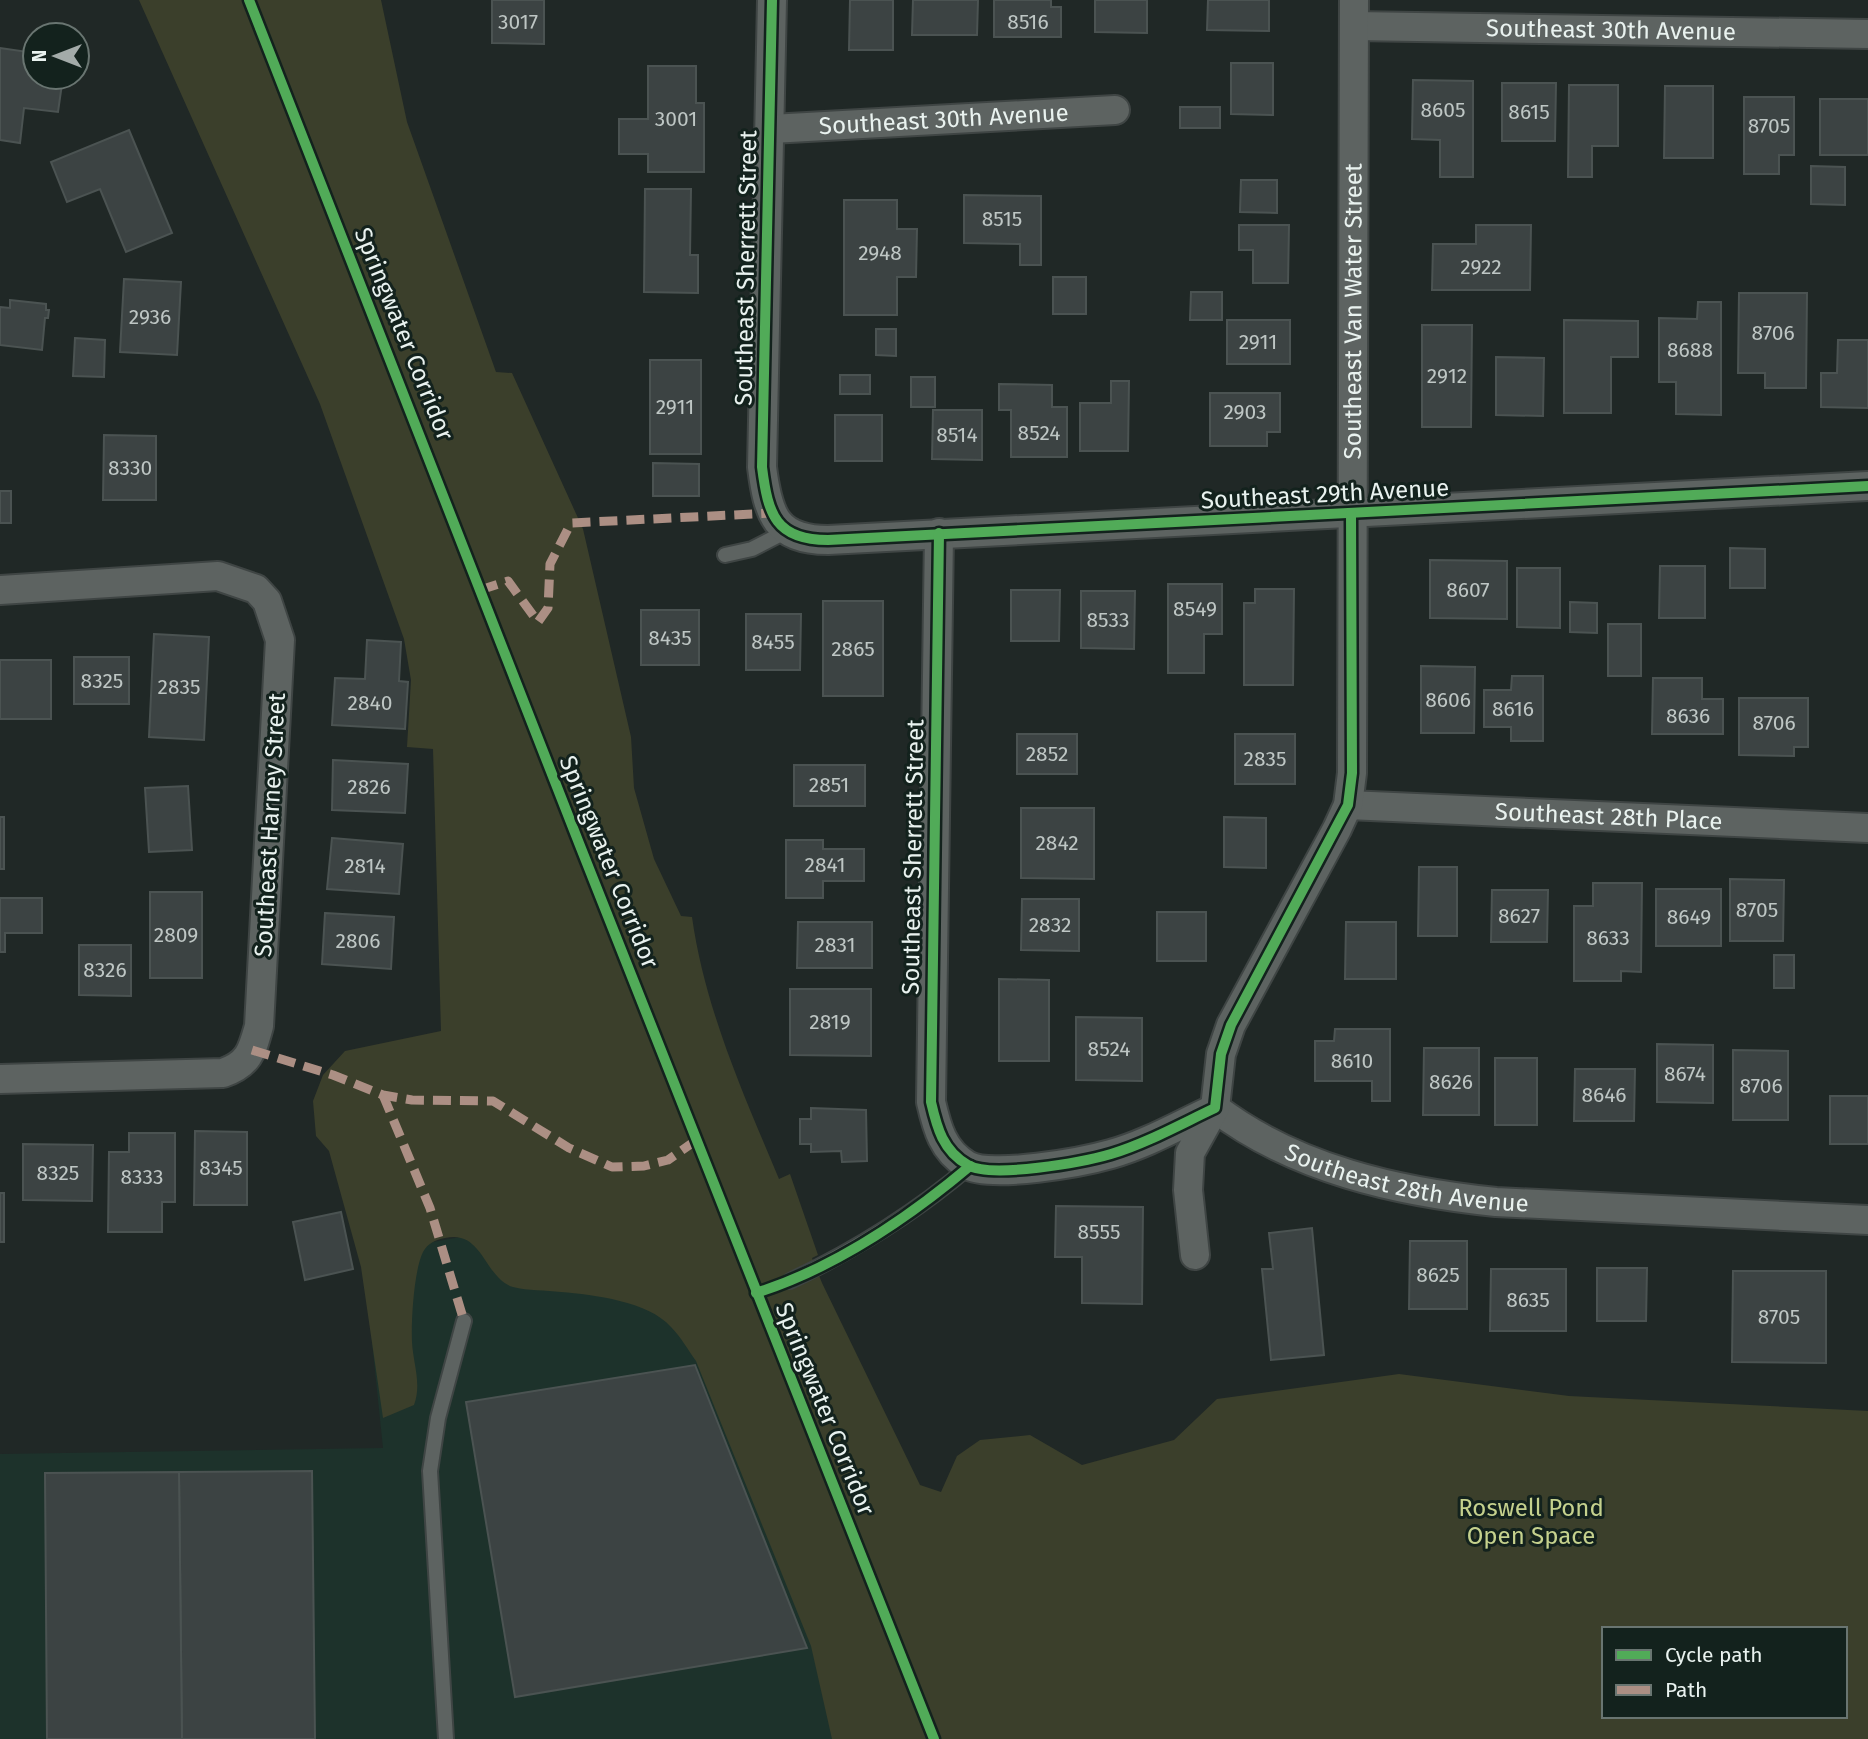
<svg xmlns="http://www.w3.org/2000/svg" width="1868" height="1739" font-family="'Fira Sans',sans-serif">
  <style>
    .built { fill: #1d322b }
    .green { fill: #3b3f2b; fill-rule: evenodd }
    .building { fill: #3c4343; stroke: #4b5352; stroke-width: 2 }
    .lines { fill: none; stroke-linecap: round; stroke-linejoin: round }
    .service-casing { stroke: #3f4544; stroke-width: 18 }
    .minor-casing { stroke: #3f4544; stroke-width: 32 }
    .service { stroke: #5d6361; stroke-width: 14 }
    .minor { stroke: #5d6361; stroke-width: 28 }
    .quiet { stroke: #ac8f84; stroke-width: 9; stroke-dasharray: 18 9; stroke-linecap: butt }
    .cycleway-casing { stroke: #13221d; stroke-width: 15 }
    .cycleway { stroke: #51ab58; stroke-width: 10 }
    .labels { text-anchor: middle; stroke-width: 6; stroke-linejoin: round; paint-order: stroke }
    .number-label { font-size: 21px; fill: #bec6c4 }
    .street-label { font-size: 24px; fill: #e9f2ef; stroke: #13221d }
    .park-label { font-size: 24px; fill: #c5d18d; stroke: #13221d }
  </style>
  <rect width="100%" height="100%" fill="#202826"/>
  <path class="built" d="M 654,1201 L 866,1739 L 0,1739 L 0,1454 L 383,1448 L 363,1255 Z"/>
  <path class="green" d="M 139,0 L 381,0 L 407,122 L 496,372 L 512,373 L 583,529 L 631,737 L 634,788 L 654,859 L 681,916 L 692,917 C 705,1009 743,1093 779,1179 L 790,1174 L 818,1255 L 812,1258 L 822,1283 L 920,1485 L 941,1492 L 957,1456 L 980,1440 L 1030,1435 L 1082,1465 L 1174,1440 L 1217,1399 L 1399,1374 L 1569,1396 L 1868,1411 L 1868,1739 L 832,1739 L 811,1646 L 696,1361 C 688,1350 681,1337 671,1327 C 648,1301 594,1295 561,1292 C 546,1290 528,1291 513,1287 C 484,1278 483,1229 445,1238 C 435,1240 428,1243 423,1252 C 414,1270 411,1321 412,1342 C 413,1363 422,1384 414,1405 L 383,1418 L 361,1267 L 329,1151 L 316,1136 L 313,1101 L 323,1075 L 345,1051 L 441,1031 L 433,749 L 407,747 L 411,680 L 404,639 L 320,404 ZM 1604,1629 L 1845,1629 L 1845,1716 L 1604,1716 Z"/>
  <g class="building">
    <path d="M 492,0 L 544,0 L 544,44 L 492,43 Z"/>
    <path d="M 850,0 L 893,0 L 893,50 L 849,50 Z"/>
    <path d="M 913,0 L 978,0 L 977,35 L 912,35 Z"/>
    <path d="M 994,0 L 1051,0 L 1051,7 L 1061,7 L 1061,37 L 994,37 Z"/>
    <path d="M 1095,0 L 1147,0 L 1147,33 L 1095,32 Z"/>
    <path d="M 1208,0 L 1269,0 L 1269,31 L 1207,30 Z"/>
    <path d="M 0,48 L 35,53 L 35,77 L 63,77 L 58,112 L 24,108 L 20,143 L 0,140 Z"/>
    <path d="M 1231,63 L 1273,63 L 1273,115 L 1231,114 Z"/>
    <path d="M 648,66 L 696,66 L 696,103 L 704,103 L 704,172 L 648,172 L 648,154 L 619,154 L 619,119 L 648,119 Z"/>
    <path d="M 1413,80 L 1473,81 L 1473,177 L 1440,177 L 1440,140 L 1412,139 Z"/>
    <path d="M 1502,83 L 1556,83 L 1555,141 L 1502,141 Z"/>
    <path d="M 1569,85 L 1618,85 L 1618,146 L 1592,146 L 1592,177 L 1568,177 Z"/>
    <path d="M 1665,86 L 1713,86 L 1713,158 L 1664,158 Z"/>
    <path d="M 1744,97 L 1794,97 L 1794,155 L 1779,155 L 1779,174 L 1744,174 Z"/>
    <rect x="1820" y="99" width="48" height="56"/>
    <rect x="1180" y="107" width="40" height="21"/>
    <path d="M 129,130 L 172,233 L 126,252 L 100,189 L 67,202 L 51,162 Z"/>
    <path d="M 1811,166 L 1845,167 L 1845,205 L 1811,204 Z"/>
    <path d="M 1241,180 L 1277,180 L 1277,213 L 1240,212 Z"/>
    <path d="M 645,189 L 691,189 L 690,255 L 698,255 L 698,293 L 644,292 Z"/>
    <path d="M 964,195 L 1041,196 L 1041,265 L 1020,265 L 1020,244 L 964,243 Z"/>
    <path d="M 844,200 L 897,200 L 897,229 L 917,229 L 916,277 L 897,277 L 897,315 L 844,315 Z"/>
    <path d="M 1239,225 L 1289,225 L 1288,283 L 1253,283 L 1253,250 L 1239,250 Z"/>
    <path d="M 1476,225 L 1531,225 L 1530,290 L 1432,290 L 1433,244 L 1476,244 Z"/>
    <rect x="1053" y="277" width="33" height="37"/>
    <path d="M 124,279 L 181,282 L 177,355 L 120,352 Z"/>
    <path d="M 1191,292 L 1222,292 L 1222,320 L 1190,320 Z"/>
    <path d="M 1739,293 L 1807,293 L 1806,388 L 1765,388 L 1765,373 L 1738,373 Z"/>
    <path d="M 10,300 L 46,304 L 46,310 L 49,310 L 48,318 L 45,318 L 42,350 L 0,345 L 0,307 L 10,308 Z"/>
    <path d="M 1698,302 L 1721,302 L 1721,415 L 1676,414 L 1676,382 L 1659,382 L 1659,318 L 1697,319 Z"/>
    <rect x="1227" y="320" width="63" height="44"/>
    <path d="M 1564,320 L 1638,321 L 1638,357 L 1611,357 L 1611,413 L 1564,413 Z"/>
    <path d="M 1422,325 L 1472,325 L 1471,427 L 1422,427 Z"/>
    <path d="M 876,329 L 896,329 L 896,356 L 876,355 Z"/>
    <path d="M 75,338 L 105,340 L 104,377 L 73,376 Z"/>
    <path d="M 1838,340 L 1868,340 L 1868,408 L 1821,407 L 1821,373 L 1837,373 Z"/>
    <path d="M 1496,357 L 1544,358 L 1543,416 L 1496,415 Z"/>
    <rect x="650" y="360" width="51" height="94"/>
    <rect x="840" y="375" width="30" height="19"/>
    <rect x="911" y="377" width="24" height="30"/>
    <path d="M 1111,381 L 1129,381 L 1128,451 L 1080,451 L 1080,403 L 1111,403 Z"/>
    <path d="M 999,384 L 1052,385 L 1052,407 L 1067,407 L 1067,457 L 1011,457 L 1011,410 L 999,410 Z"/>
    <path d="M 1210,393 L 1280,393 L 1280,432 L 1267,432 L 1267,446 L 1210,446 Z"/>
    <path d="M 933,410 L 982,410 L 982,460 L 932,459 Z"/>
    <rect x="835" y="415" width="47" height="46"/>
    <path d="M 104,435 L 156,436 L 156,500 L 103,500 Z"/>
    <path d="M 653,463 L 699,464 L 699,496 L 653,496 Z"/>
    <rect x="0" y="491" width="11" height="32"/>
    <path d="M 1730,548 L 1765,549 L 1765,588 L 1730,588 Z"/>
    <path d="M 1430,560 L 1507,561 L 1507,619 L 1430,618 Z"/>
    <path d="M 1660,566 L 1705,566 L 1705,618 L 1659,618 Z"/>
    <path d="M 1517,568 L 1560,568 L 1560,628 L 1517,627 Z"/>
    <path d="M 1168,584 L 1222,584 L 1222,634 L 1204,634 L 1204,673 L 1168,673 Z"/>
    <path d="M 1255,589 L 1294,589 L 1293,685 L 1244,685 L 1244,603 L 1255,603 Z"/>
    <path d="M 1011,590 L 1060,590 L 1059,641 L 1011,641 Z"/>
    <path d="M 1081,591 L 1135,591 L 1134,649 L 1081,648 Z"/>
    <rect x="823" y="601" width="60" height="95"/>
    <path d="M 1570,602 L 1597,603 L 1597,633 L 1570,632 Z"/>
    <rect x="641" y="610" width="58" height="55"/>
    <path d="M 746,614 L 801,614 L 800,670 L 746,670 Z"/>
    <rect x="1608" y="624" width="33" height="52"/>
    <path d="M 154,634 L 209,637 L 204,740 L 149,737 Z"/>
    <path d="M 367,640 L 401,642 L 399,681 L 408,682 L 405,729 L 332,725 L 335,678 L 365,679 Z"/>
    <rect x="74" y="657" width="55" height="47"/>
    <rect x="0" y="660" width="51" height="59"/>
    <path d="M 1421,666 L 1475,667 L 1474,733 L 1421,733 Z"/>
    <path d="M 1512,676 L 1543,676 L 1543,741 L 1511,741 L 1511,727 L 1484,727 L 1484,690 L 1511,690 Z"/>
    <path d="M 1653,678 L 1702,678 L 1702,699 L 1723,699 L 1723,734 L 1652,734 Z"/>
    <path d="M 1739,698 L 1808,698 L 1808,747 L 1794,747 L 1794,756 L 1739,755 Z"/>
    <rect x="1017" y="734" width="60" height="40"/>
    <rect x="1235" y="734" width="60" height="50"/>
    <path d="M 333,760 L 408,764 L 405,813 L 332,810 Z"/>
    <rect x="794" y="765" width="71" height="41"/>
    <path d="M 188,786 L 192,850 L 149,852 L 145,788 Z"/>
    <path d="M 1021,808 L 1094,808 L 1094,879 L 1021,878 Z"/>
    <rect x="0" y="817" width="4" height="52"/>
    <path d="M 1224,817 L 1266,818 L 1266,868 L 1224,867 Z"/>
    <path d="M 332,838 L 403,844 L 399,894 L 327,889 Z"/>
    <path d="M 786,840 L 823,840 L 823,849 L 864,849 L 864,881 L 823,881 L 823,898 L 786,898 Z"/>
    <path d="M 1419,867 L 1457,867 L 1457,936 L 1418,936 Z"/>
    <path d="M 1730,879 L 1784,880 L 1783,941 L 1730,941 Z"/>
    <path d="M 1593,883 L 1642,883 L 1641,972 L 1621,971 L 1621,981 L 1574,981 L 1574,906 L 1593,906 Z"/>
    <rect x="1656" y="889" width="65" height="57"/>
    <path d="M 1492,890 L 1548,890 L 1547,942 L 1491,942 Z"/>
    <rect x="150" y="892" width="52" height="86"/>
    <path d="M 0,898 L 42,898 L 42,933 L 5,933 L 5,952 L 0,952 Z"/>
    <path d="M 1022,899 L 1079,899 L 1079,951 L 1021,950 Z"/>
    <rect x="1157" y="912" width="49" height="49"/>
    <path d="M 325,913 L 394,917 L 391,969 L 322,964 Z"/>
    <path d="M 798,922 L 872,922 L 872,968 L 797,968 Z"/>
    <path d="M 1346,922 L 1396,922 L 1396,979 L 1345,979 Z"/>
    <path d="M 79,945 L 131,945 L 131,996 L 79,995 Z"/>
    <rect x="1774" y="955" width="20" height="33"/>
    <path d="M 999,979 L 1049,980 L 1049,1061 L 999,1061 Z"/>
    <path d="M 790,989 L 871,989 L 871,1056 L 790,1055 Z"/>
    <path d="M 1076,1017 L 1142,1018 L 1142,1081 L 1076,1080 Z"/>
    <path d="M 1335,1029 L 1390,1029 L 1390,1101 L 1372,1101 L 1372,1081 L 1315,1081 L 1315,1041 L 1334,1041 Z"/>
    <path d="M 1657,1044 L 1713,1045 L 1713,1103 L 1657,1102 Z"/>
    <path d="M 1424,1048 L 1479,1048 L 1479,1115 L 1423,1115 Z"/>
    <path d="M 1733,1050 L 1788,1051 L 1788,1120 L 1733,1120 Z"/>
    <rect x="1495" y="1058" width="42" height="67"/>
    <path d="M 1575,1069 L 1635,1069 L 1634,1121 L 1574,1121 Z"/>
    <rect x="1830" y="1096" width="38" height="48"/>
    <path d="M 811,1108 L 866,1110 L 867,1161 L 842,1162 L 841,1151 L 811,1152 L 811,1144 L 800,1144 L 800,1119 L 811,1119 Z"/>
    <path d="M 195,1131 L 247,1132 L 247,1205 L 194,1205 Z"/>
    <path d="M 129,1133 L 175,1133 L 175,1202 L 162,1202 L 162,1232 L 108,1232 L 109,1152 L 129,1152 Z"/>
    <path d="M 23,1144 L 93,1145 L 92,1201 L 23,1200 Z"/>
    <rect x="0" y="1193" width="4" height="49"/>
    <path d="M 1056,1206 L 1143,1207 L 1142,1304 L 1082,1303 L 1082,1257 L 1055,1257 Z"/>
    <path d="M 341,1212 L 353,1269 L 305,1280 L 293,1222 Z"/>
    <path d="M 1312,1228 L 1324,1355 L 1271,1360 L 1262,1269 L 1273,1269 L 1269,1233 Z"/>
    <path d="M 1410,1241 L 1467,1241 L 1467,1309 L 1409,1309 Z"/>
    <path d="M 1597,1268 L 1647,1268 L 1646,1321 L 1597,1321 Z"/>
    <path d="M 1491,1269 L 1566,1269 L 1566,1331 L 1490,1331 Z"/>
    <path d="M 1733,1271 L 1826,1271 L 1826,1363 L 1732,1362 Z"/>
    <path d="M 695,1365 L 807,1648 L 515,1697 L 466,1402 Z"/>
    <path d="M 312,1471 L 315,1739 L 182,1739 L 179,1472 Z"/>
    <path d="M 179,1472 L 182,1739 L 47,1739 L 45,1473 Z"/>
  </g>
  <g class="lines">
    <defs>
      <g id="service">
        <path d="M 725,555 L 752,549 L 785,532"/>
        <path d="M 790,1281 C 855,1250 915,1213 970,1166"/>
        <path d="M 446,1739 L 430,1471 L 438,1418 L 464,1321"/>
      </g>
      <g id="minor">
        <path d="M 772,0 L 762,467 C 768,515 776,540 828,540 L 1868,486"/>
        <path id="s1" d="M 1354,26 L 1868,34"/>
        <path id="s2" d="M 771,129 L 1115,110"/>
        <path d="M 939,533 L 931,1102 C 937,1128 943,1151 967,1165 C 991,1179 1083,1162 1111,1154 C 1147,1144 1181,1124 1214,1109"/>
        <path d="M 0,590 L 218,576 L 256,589 L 267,601 L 280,640 L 259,1026 C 252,1051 249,1064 223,1073 L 0,1079"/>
        <path id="s3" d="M 1348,805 L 1868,828"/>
        <path id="s4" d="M 1215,1108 C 1295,1169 1398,1192 1496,1202 L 1868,1220"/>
        <path id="s5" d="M 1195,1255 L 1188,1190 L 1190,1153 L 1215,1108 L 1221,1054 L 1231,1025 L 1337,829 L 1348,805 L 1352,773 L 1354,0"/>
      </g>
    </defs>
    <use href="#service" class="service-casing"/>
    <use href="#minor" class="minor-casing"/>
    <use href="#service" class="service"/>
    <use href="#minor" class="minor"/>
    <g class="quiet">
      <path d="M 480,590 L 508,581 L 538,622 L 548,608 L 550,564 L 571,523 L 773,513"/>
      <path d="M 252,1050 L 333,1075 L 383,1095 L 412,1100 L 493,1101 L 569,1148 L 612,1167 L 644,1166 L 668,1160 L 698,1139"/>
      <path d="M 383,1095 L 430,1208 L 464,1321"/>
    </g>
    <defs>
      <g id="cycleway">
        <path d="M 249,0 C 476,580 702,1161 934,1739"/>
        <path d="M 772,0 L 762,467 C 768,515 776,540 828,540 L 1868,486"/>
        <path d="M 939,533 L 931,1102 C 937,1128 943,1151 968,1165 C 991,1179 1084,1162 1111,1154 C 1147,1143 1181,1124 1215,1108 L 1221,1054 L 1231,1025 L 1348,805 L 1352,773 L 1351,514"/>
        <path d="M 756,1293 C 835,1268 907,1219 970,1166"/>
      </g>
    </defs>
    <use href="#cycleway" class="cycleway-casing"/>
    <use href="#cycleway" class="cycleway"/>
  </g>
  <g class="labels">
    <g class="number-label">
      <text x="518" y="29">3017</text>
      <text x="1028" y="29">8516</text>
      <text x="1443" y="117">8605</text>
      <text x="1529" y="119">8615</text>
      <text x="676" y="126">3001</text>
      <text x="1769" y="133">8705</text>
      <text x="1002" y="226">8515</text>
      <text x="880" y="260">2948</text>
      <text x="1481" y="274">2922</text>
      <text x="150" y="324">2936</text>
      <text x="1773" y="340">8706</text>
      <text x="1258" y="349">2911</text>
      <text x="1690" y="357">8688</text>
      <text x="1447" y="383">2912</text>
      <text x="675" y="414">2911</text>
      <text x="1245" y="419">2903</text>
      <text x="1039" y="440">8524</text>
      <text x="957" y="442">8514</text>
      <text x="130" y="475">8330</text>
      <text x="1468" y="597">8607</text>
      <text x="1195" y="616">8549</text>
      <text x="1108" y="627">8533</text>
      <text x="670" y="645">8435</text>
      <text x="773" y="649">8455</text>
      <text x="853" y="656">2865</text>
      <text x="102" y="688">8325</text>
      <text x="179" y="694">2835</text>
      <text x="1448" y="707">8606</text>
      <text x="370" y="710">2840</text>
      <text x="1513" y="716">8616</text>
      <text x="1688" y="723">8636</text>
      <text x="1774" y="730">8706</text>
      <text x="1047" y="761">2852</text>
      <text x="1265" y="766">2835</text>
      <text x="829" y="792">2851</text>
      <text x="369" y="794">2826</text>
      <text x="1057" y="850">2842</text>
      <text x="825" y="872">2841</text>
      <text x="365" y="873">2814</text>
      <text x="1757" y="917">8705</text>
      <text x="1519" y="923">8627</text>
      <text x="1689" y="924">8649</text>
      <text x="1050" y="932">2832</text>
      <text x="176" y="942">2809</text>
      <text x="1608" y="945">8633</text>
      <text x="358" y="948">2806</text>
      <text x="835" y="952">2831</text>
      <text x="105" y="977">8326</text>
      <text x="830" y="1029">2819</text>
      <text x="1109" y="1056">8524</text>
      <text x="1352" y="1068">8610</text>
      <text x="1685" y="1081">8674</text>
      <text x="1451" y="1089">8626</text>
      <text x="1761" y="1093">8706</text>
      <text x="1604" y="1102">8646</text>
      <text x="221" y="1175">8345</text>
      <text x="58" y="1180">8325</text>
      <text x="142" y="1184">8333</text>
      <text x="1099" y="1239">8555</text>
      <text x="1438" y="1282">8625</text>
      <text x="1528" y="1307">8635</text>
      <text x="1779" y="1324">8705</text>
    </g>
    <g class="street-label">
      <text dy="8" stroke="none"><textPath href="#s1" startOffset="257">Southeast 30th Avenue</textPath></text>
      <text dy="8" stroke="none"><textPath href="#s2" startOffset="173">Southeast 30th Avenue</textPath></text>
      <text transform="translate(746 268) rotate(-89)" y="8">Southeast Sherrett Street</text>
      <text dy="8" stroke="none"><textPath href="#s5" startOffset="982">Southeast Van Water Street</textPath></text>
      <text transform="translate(404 334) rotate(68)" y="8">Springwater Corridor</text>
      <text transform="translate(1325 494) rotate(-3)" y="8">Southeast 29th Avenue</text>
      <text dy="8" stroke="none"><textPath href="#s3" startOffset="261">Southeast 28th Place</textPath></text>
      <text transform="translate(270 825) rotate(-87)" y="8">Southeast Harney Street</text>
      <text transform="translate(913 857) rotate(-89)" y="8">Southeast Sherrett Street</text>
      <text transform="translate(609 862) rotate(68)" y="8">Springwater Corridor</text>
      <text dy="8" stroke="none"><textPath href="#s4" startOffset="208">Southeast 28th Avenue</textPath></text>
      <text transform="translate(825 1409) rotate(68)" y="8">Springwater Corridor</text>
    </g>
    <g class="park-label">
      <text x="1531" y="1516">Roswell Pond<tspan x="1531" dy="28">Open Space</tspan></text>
    </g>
  </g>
  <rect x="1602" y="1627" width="245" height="91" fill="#13221d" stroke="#697571" stroke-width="2"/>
  <rect x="1616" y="1650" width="35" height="10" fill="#51ab58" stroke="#697571" stroke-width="2"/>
  <text x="1665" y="1662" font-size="21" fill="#e9f2ef">Cycle path</text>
  <rect x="1616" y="1685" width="35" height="10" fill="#ac8f84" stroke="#697571" stroke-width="2"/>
  <text x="1665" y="1697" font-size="21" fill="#e9f2ef">Path</text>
  <g transform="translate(56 56) rotate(270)"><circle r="33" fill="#13221d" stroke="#697571" stroke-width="2"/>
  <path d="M0-5L12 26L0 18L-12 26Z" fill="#a3aba9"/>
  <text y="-10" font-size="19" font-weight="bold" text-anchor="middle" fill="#e9f2ef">N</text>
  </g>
</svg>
